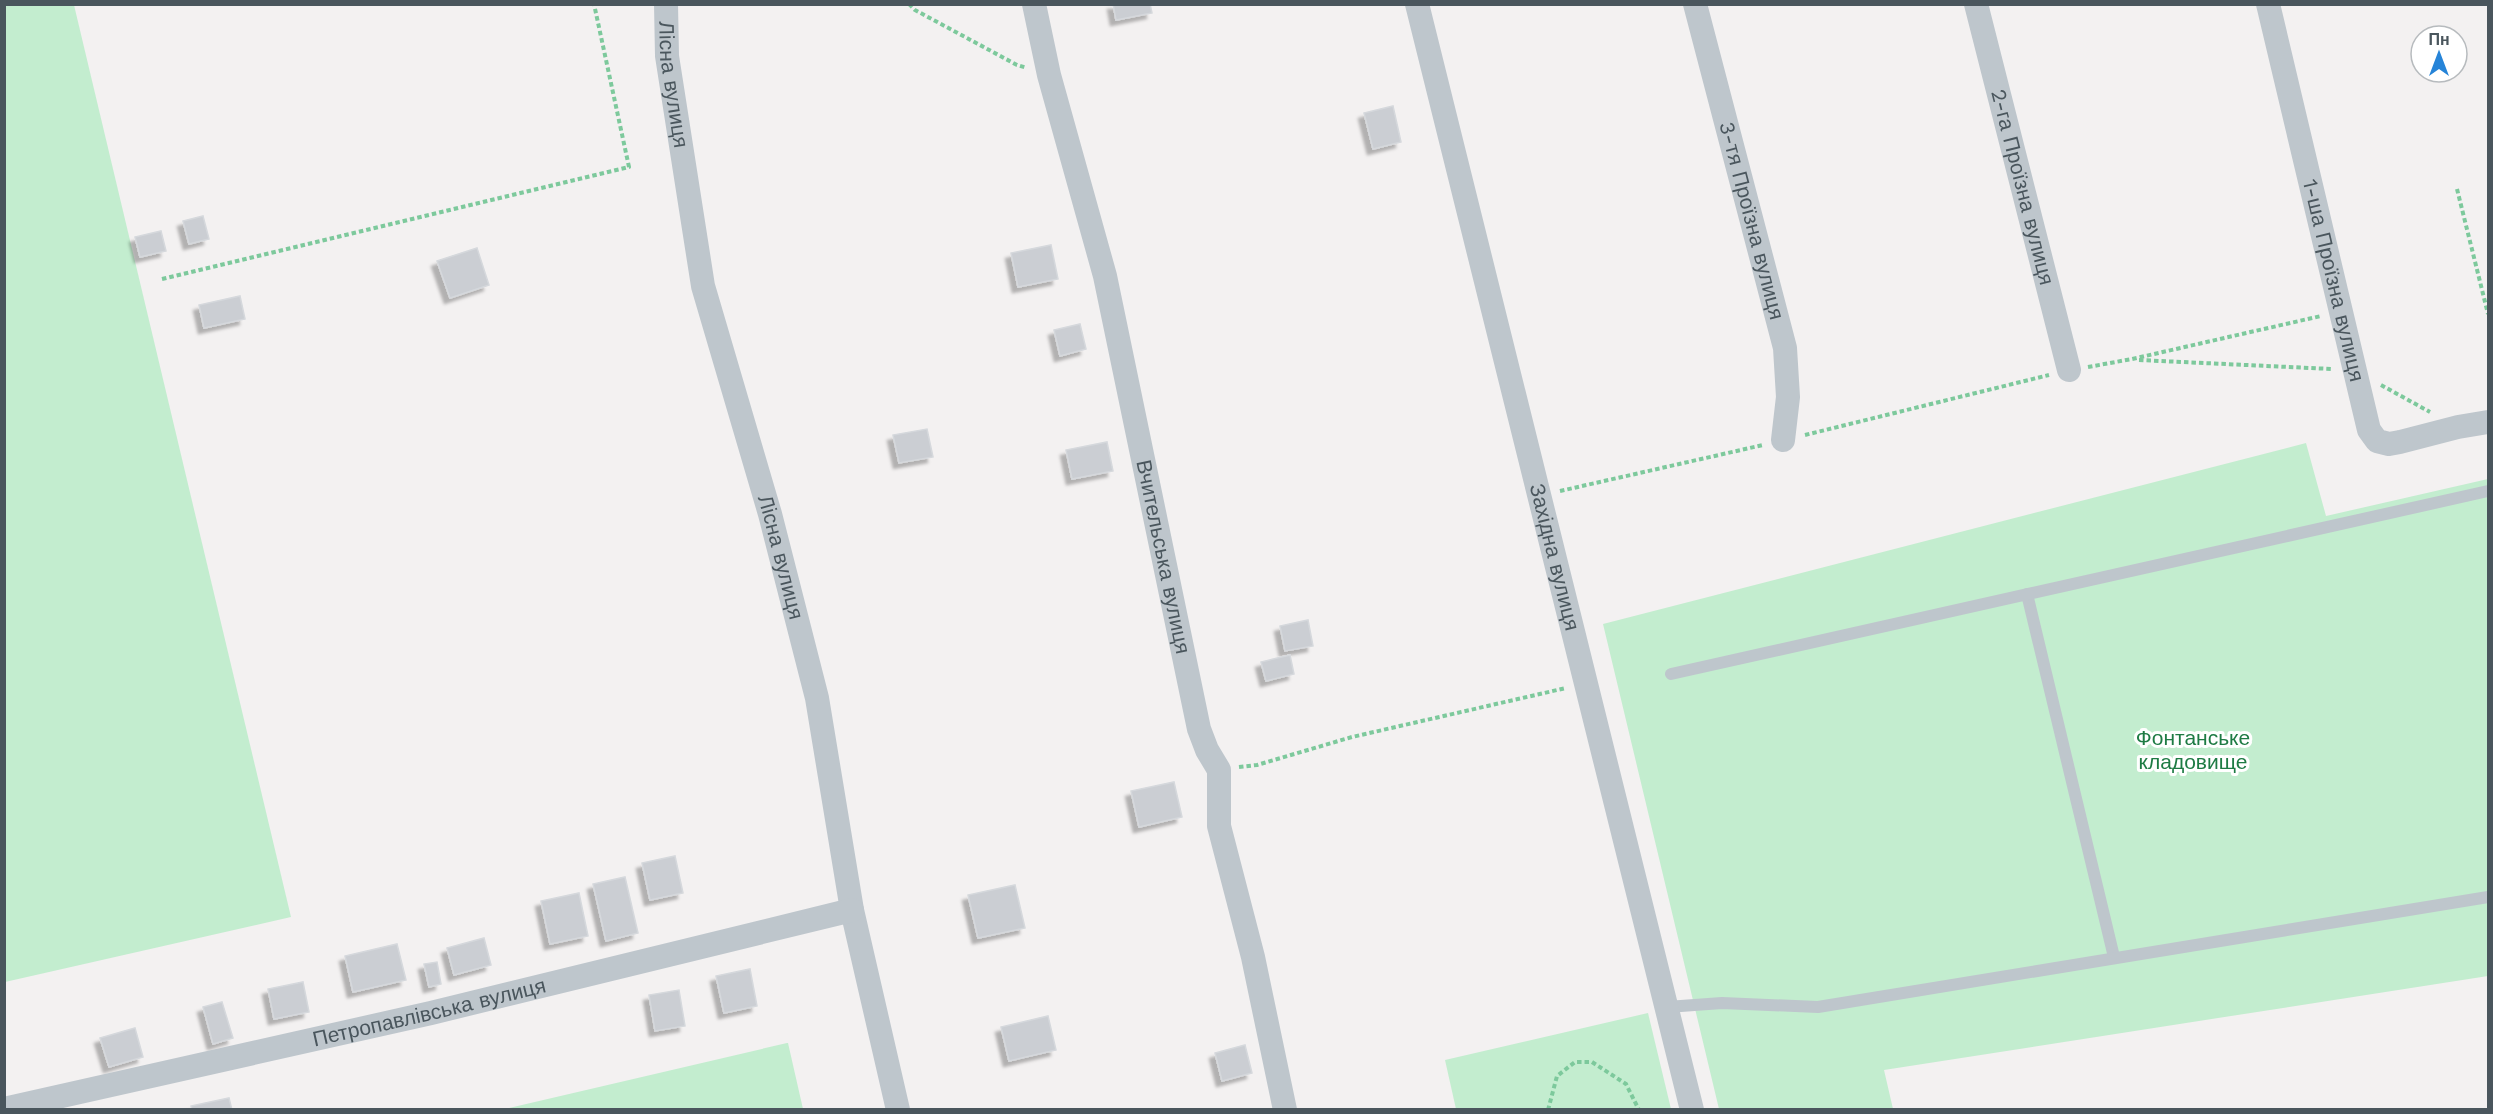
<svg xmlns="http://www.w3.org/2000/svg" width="2493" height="1114" font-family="'Work Sans',sans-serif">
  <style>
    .green { fill: #c3edcf }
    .building { fill: #cbced3; stroke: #d5d8dc; stroke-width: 1.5; filter: url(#shadow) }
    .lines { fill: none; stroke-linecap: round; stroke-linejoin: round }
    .path { stroke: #7dc99c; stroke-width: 4; stroke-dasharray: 4.5 3; stroke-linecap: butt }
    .lane { stroke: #bec6cc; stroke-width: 12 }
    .street { stroke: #bec6cc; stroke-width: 24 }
    .labels { text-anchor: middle; stroke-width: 6; stroke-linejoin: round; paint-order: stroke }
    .street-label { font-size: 21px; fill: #4a565d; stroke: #fff }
    .park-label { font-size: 21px; fill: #1e7b44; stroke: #fff }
  </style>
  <defs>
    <filter id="shadow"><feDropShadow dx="-5.5" dy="5.5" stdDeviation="1.5" flood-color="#0004"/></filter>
  </defs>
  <rect width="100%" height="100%" fill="#f3f1f1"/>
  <g class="green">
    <path d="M 4,5 L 74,5 L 291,917 L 5,982 Z"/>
    <path d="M 2306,443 L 2326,516 L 2488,479 L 2488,976 L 1884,1070 L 1893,1109 L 1719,1109 L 1603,624 Z"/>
    <path d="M 1648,1013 L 1671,1109 L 1456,1109 L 1445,1060 Z"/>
    <path d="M 788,1043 L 803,1109 L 505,1109 L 787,1043 Z"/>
  </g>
  <g class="building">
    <path d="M 1113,4 L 1150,4 L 1152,13 L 1116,20 Z"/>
    <path d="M 1393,106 L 1401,142 L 1373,149 L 1364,113 Z"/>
    <path d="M 203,216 L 209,239 L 189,244 L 183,221 Z"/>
    <path d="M 161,231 L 166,251 L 140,257 L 135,237 Z"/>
    <path d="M 1051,245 L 1058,279 L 1018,287 L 1011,253 Z"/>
    <path d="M 477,248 L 489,285 L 450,298 L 437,261 Z"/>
    <path d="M 240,296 L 245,319 L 204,328 L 199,305 Z"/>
    <path d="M 1080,324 L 1086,349 L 1060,356 L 1054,330 Z"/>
    <path d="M 927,429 L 933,457 L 899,463 L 893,435 Z"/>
    <path d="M 1107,442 L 1113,471 L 1072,479 L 1066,450 Z"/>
    <path d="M 1308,620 L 1313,646 L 1285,651 L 1280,626 Z"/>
    <path d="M 1290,655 L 1294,674 L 1266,681 L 1261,662 Z"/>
    <path d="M 1174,782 L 1182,817 L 1139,827 L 1131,791 Z"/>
    <path d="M 675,856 L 683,893 L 650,900 L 642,863 Z"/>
    <path d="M 625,877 L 638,933 L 606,941 L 593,884 Z"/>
    <path d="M 1015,885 L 1025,928 L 978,938 L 968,895 Z"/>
    <path d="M 579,893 L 588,936 L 550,944 L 541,901 Z"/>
    <path d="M 484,938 L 491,965 L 454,975 L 447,948 Z"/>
    <path d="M 397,944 L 406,980 L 353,992 L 345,956 Z"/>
    <path d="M 437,962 L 441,984 L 429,987 L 424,964 Z"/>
    <path d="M 750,969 L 757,1006 L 724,1013 L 716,976 Z"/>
    <path d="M 303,982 L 309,1012 L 274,1019 L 268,989 Z"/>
    <path d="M 679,990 L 685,1026 L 655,1031 L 649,995 Z"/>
    <path d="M 222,1002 L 233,1038 L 213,1044 L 203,1007 Z"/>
    <path d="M 1048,1016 L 1056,1050 L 1009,1061 L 1001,1027 Z"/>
    <path d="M 135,1028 L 143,1057 L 109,1067 L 100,1038 Z"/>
    <path d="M 1245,1045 L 1252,1073 L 1222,1081 L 1215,1053 Z"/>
    <path d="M 229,1098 L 232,1110 L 192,1110 L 191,1106 Z"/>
  </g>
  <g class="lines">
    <g class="path">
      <path d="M 909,4 L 915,10 L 1017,65 L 1027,68"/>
      <path d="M 2457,189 L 2488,314"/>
      <path d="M 162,279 L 629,167 L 594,4"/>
      <path d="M 2139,360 L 2332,369"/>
      <path d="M 2088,367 L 2132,359 L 2321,316"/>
      <path d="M 2381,385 L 2430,412"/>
      <path d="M 1805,435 L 2049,375"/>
      <path d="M 1560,491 L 1763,445"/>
      <path d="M 1239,767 L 1257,765 L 1352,737 L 1566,688"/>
      <path d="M 1548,1110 L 1557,1076 L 1575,1062 L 1592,1062 L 1626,1084 L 1639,1110"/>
    </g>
    <g class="lane">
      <path d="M 2027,594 L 2114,957"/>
      <path d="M 1671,674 L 2488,491"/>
      <path d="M 1667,1007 L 1722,1003 L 1818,1007 L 2488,897"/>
    </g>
    <g class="street">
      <path id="s1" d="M 666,4 L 667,56 L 703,286 L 770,514 L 817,698 L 852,910 L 898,1110"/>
      <path id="s2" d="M 1034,4 L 1049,75 L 1105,276 L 1199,729 L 1207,750 L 1219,770 L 1219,826 L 1253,957 L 1285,1110"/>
      <path id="s3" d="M 1417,4 L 1692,1110"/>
      <path id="s4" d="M 1695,4 L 1785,348 L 1788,397 L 1783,440"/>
      <path id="s5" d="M 1976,4 L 2069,370"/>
      <path id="s6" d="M 2268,4 L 2369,430 L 2377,441 L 2389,444 L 2400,442 L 2458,427 L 2488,422"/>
      <path id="s7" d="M 4,1109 L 431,1013 L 852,910"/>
    </g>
  </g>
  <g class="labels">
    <g class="street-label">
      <text dy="7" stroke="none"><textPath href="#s1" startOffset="81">Лісна вулиця</textPath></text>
      <text dy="7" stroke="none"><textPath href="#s5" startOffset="189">2-га Проїзна вулиця</textPath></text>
      <text dy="7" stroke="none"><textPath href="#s4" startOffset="224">3-тя Проїзна вулиця</textPath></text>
      <text dy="7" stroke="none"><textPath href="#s6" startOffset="284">1-ша Проїзна вулиця</textPath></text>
      <text dy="7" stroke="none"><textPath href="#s1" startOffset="567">Лісна вулиця</textPath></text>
      <text dy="7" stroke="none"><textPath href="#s3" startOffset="570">Західна вулиця</textPath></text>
      <text dy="7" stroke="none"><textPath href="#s2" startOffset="568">Вчительська вулиця</textPath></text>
      <text dy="7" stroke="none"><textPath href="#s7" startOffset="436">Петропавлівська вулиця</textPath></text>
    </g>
    <g class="park-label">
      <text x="2193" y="745">Фонтанське<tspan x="2193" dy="24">кладовище</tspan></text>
    </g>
  </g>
  <rect width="2493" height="1114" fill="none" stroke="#4a565d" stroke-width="12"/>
  <g transform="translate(2439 54)"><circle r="28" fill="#ffffff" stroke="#b7bbbe" stroke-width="1.5"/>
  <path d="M0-4.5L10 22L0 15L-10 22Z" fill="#2684d8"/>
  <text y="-9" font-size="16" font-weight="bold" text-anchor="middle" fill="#4a565d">Пн</text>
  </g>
</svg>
